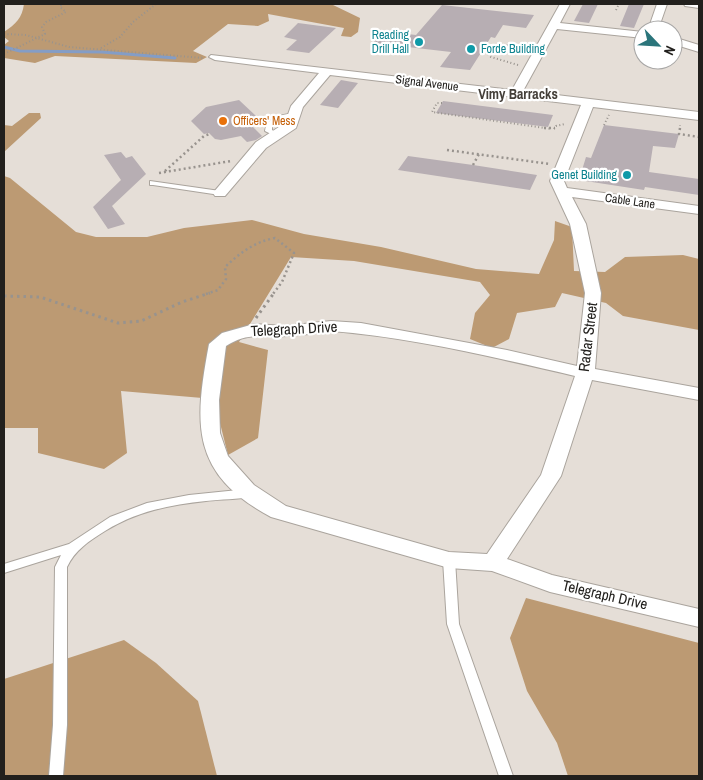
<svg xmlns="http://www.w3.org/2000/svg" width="703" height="780" font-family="'Archivo Narrow',sans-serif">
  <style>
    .forest { fill: #bc9a73 }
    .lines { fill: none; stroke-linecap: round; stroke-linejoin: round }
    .stream { stroke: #849dc6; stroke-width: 3 }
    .building { fill: #b7aeb3 }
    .lane-casing { stroke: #aaa49d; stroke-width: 2 }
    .street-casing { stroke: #aaa49d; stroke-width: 2 }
    .path-far2 { stroke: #98938e; stroke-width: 2; stroke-dasharray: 1 2.5; stroke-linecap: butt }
    .path-far1 { stroke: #98938e; stroke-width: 2.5; stroke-dasharray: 2 3; stroke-linecap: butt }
    .path { stroke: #98938e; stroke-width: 3; stroke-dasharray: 2.5 4; stroke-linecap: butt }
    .lane { fill: #fff; fill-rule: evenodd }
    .street { fill: #fff; fill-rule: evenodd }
    .culture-dot { fill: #0f9aa8; stroke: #fff; stroke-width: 2 }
    .food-dot { fill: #e8710a; stroke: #fff; stroke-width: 2 }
    .labels { text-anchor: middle; stroke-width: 4.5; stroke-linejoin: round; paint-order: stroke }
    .far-culture-label { font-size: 12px; fill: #0d838f; stroke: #fff; text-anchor: end }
    .far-street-label { font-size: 12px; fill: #22201d; stroke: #fff }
    .far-food-label { font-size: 12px; fill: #c56008; stroke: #fff; text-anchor: start }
    .far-neighbourhood-label { font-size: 14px; font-weight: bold; fill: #443f39; stroke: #fff }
    .street-label { font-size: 15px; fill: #22201d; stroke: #fff }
  </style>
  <rect width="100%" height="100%" fill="#e5ded7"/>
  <g class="forest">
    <path d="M 24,4 L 331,4 L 360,18 L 358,32 L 351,37 L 341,36 L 344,28 L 268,14 L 269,21 L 258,26 L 228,24 L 193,51 L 207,57 L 196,63 L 55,56 L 35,63 L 4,58 L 4,45 L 9,41 L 4,37 L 4,32 C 16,24 22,18 24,4 Z"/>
    <path d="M 29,113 L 40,113 L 41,118 L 4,152 L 4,125 L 12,126 Z"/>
    <path d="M 4,176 L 10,178 L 76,232 L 96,237 L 147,237 L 184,228 L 252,220 L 304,234 L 381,247 L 476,269 L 539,274 L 554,240 L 555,221 L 572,227 L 574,271 L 605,272 L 625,257 L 683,255 L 699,259 L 699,330 L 623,316 L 606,303 L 562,293 L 555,307 L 517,313 L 509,339 L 492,348 L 470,339 L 475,313 L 490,295 L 480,282 L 354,261 L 291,257 L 239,342 L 268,350 L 258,438 L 228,455 L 214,399 L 121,391 L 127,453 L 104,469 L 38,453 L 38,428 L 4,428 Z"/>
    <path d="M 526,598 L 699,643 L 699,776 L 568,776 L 557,743 L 527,691 L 510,638 Z"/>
    <path d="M 124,640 L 156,663 L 198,701 L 217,776 L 4,776 L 4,679 Z"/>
  </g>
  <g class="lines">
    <path class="stream" d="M 4,47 L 20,51 L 102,52 L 175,58"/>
  </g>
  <g class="building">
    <path d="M 583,4 L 598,4 L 589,23 L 574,21 Z"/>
    <path d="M 629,4 L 644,4 L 634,28 L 620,26 Z"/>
    <path d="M 442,5 L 534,15 L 526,28 L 503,25 L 495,38 L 491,37 L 470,70 L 440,67 L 451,52 L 373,43 L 383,31 L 416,35 Z"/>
    <path d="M 298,23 L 336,28 L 309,53 L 286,50 L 297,40 L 284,37 Z"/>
    <path d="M 341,80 L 358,83 L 338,108 L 320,105 Z"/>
    <path d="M 239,100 L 257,117 L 246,120 L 262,136 L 256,140 L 247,142 L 241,136 L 221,140 L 215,139 L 209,133 L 204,134 L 191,121 L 206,107 Z"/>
    <path d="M 443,101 L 553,115 L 548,127 L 436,113 Z"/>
    <path d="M 604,125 L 679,134 L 675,148 L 653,146 L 649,172 L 699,179 L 699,195 L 645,187 L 644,190 L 579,180 L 586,157 L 591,158 Z"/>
    <path d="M 121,152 L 126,158 L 132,156 L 146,174 L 112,206 L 125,224 L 108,229 L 93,207 L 121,180 L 104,155 Z"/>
    <path d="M 408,156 L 473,165 L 537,175 L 530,190 L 398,170 Z"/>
  </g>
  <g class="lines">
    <defs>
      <g id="lane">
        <path d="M 295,113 L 298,115 L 297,116 L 282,119 L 272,126 L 272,130 L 279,134 L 279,136 L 275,136 L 265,131 C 267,116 282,115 295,113 Z"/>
        <path d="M 150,181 L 220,191 L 224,193 L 220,195 L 153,185 L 150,185 Z"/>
        <path d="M 248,489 L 252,490 L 254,493 L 252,496 C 238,500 221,499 206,501 C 170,505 137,511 105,531 C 89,541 75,550 67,567 L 67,725 L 63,776 L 49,776 L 53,725 L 55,567 L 61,555 L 4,573 L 4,564 L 69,544 L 110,517 L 147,503 L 189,495 Z"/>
        <path d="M 449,556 L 453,557 L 455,560 L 459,624 L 513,776 L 499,776 L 447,624 L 443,560 L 445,557 Z"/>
      </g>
      <g id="street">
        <path d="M 560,4 L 570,4 L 560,23 L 643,32 L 643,38 L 557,29 L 523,91 L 699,112 L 699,120 L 593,107 L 564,181 L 567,188 L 699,206 L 699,214 L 572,197 L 586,224 L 601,293 L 595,369 L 699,388 L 699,400 L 592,380 L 561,476 L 507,559 L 552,575 L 699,609 L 699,627 L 550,592 L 492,571 L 449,568 L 271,517 C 190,474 194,424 209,344 L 222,333 L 254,324 L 285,326 L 331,321 L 361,323 L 507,350 L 577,366 L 585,293 L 570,224 L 550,181 L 581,105 L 330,75 L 303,107 L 296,128 L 266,148 L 225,196 L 215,196 L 213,193 L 256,142 L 285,123 L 291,106 L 319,73 L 215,60 L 209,57 L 211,55 L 512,90 ZM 331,331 C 411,337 497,358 575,376 L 541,475 L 487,554 L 449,552 L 286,506 L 254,485 L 228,456 L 220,433 L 219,400 L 226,346 C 249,331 263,338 287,336 C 302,335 317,333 331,331 Z"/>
        <path d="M 657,4 L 667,4 L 658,30 L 648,30 Z"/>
        <path d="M 684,4 L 699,4 L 699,8 L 685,6 Z"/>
        <path d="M 673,37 L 699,45 L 699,52 L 673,44 Z"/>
      </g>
    </defs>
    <use href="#lane" class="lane-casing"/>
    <use href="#street" class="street-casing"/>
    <g class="path-far2">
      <path d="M 616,10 L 619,4"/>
      <path d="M 4,34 L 26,35 L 69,47 L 203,58"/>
      <path d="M 101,48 L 120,37 L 133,22 L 156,4"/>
      <path d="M 4,54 L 45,34 L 42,27 L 46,22 L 66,12 L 60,7 L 62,4"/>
      <path d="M 518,65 L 491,57 L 488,54 L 489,49 L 502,45 L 529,45"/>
      <path d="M 442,103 L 437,103 L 432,112 L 552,129"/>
      <path d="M 604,125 L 609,115"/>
      <path d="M 554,129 L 556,126 L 565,124"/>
      <path d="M 680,129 L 680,125"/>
    </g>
    <g class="path-far1">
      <path d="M 544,128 L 555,128"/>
      <path d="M 680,128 L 679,134 L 699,137"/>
      <path d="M 447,150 L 550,164"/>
      <path d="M 473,165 L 479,154"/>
      <path d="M 165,171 L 204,136 L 210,134"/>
      <path d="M 159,173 L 231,161"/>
      <path d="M 206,294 L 218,290 L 226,279 L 225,267 C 240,253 254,242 275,238 L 294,253 L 282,282 L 273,294"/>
    </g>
    <g class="path">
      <path d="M 4,296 L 40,297 L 118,323 L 141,321 L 182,302 L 210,293"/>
      <path d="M 256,318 L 274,293"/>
    </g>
    <use href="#lane" class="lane"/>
    <use href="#street" class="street"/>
  </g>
  <g class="culture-dot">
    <circle cx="419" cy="42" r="5"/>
    <circle cx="471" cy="49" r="5"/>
    <circle cx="627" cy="175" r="5"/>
  </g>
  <circle class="food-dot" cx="223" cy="121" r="5"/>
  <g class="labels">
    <g class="far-culture-label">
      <text x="409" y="39">Reading<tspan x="409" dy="14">Drill Hall</tspan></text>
      <text x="481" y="53" text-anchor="start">Forde Building</text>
      <text x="617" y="179">Genet Building</text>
    </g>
    <g class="far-street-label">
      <text transform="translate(427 83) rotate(7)" y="4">Signal Avenue</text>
      <text transform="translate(630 201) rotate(8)" y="4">Cable Lane</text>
    </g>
    <g class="far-food-label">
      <text x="233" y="125">Officers' Mess</text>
    </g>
    <g class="far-neighbourhood-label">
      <text x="518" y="99">Vimy Barracks</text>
    </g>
    <g class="street-label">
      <text transform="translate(294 329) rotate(-3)" y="5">Telegraph Drive</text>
      <text transform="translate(588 337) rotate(-83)" y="5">Radar Street</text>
      <text transform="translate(605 595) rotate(13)" y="5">Telegraph Drive</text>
    </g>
  </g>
  <rect width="703" height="780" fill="none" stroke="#22201d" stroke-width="10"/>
  <g transform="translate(658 45) rotate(115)"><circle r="24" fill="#ffffff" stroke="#a7a6a5"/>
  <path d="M0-4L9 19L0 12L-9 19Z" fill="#2b757b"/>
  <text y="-8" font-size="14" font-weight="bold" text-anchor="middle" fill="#22201d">N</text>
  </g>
</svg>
